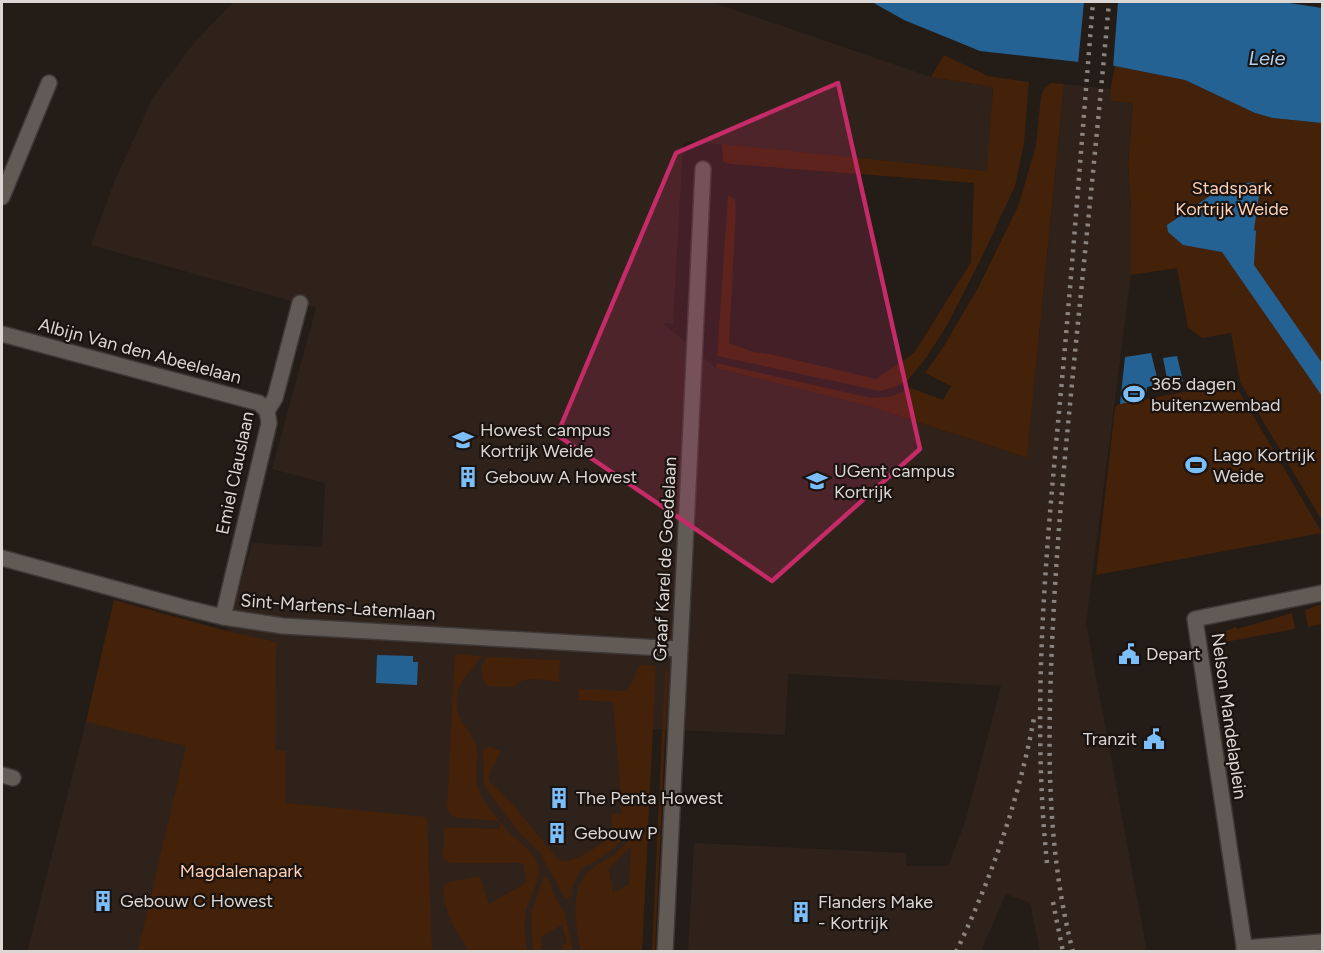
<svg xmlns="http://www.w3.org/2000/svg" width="1324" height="953" font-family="Figtree,sans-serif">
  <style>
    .built { fill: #2f221b }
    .green { fill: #442109; fill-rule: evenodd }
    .water { fill: #246294 }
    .pier { fill: #231c17 }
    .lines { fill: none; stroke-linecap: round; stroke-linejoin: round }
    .minor-casing { stroke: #3e3836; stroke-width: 18 }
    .minor { stroke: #625a55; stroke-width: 15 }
    .rail { stroke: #8a8480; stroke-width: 4.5; stroke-dasharray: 3 6; stroke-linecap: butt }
    .marked { fill: #c52b67; fill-opacity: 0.2; stroke: #c52b67; stroke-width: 4.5; stroke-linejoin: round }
    .labels { text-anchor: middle; stroke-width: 4.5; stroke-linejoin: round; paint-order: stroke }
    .park-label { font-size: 18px; fill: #ffd1b6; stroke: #1a130f }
    .street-label { font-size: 18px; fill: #dcd7d4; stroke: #1a130f }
    .poi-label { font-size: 18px; fill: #dcd7d4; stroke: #1a130f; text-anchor: start }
    .water-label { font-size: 20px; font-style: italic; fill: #add3f6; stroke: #1a130f }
  </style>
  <rect width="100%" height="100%" fill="#231c17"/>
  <path class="built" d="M 233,2 L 712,2 L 931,77 L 993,87 L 988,171 L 686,141 L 683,146 L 673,324 L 663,323 L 716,368 L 872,407 L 1027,458 L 1064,84 L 1111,89 L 1111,101 L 1133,103 L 1128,164 L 1131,208 L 1131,275 L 1086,623 L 1147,951 L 1040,951 L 1030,903 L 1006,894 L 981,951 L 688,951 L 694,843 L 906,853 L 906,866 L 948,866 L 965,822 L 1001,686 L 788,674 L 785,735 L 653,729 L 642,951 L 27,952 L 86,722 L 114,600 L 227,631 L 252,543 L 322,547 L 325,483 L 272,469 L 316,308 L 91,245 L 115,180 L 153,97 L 194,43 Z"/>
  <g class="green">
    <path d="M 944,55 L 988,76 L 1029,82 L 1024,144 L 1015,186 L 981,259 L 946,327 L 926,358 L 907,381 L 892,388 L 880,391 L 717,356 L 728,195 L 735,200 L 736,209 L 729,343 L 753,352 L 770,354 L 876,379 L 914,353 L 971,262 L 974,183 L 731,164 L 723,162 L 722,144 L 987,171 L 993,87 L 931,77 Z"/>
    <path d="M 1115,66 L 1185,80 L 1255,113 L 1273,118 L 1322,123 L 1322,521 L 1240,382 L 1231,333 L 1202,338 L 1188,328 L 1177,268 L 1131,275 L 1131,208 L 1128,164 L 1133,103 L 1111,101 L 1111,86 Z"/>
    <path d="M 1051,83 L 1064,84 L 1027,458 L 872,407 L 716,368 L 717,363 L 871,398 L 890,397 L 911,388 L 943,400 L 951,386 L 925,373 L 944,346 L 979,286 L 1019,204 L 1036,145 L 1041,96 L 1045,87 Z"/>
    <path d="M 1234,383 L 1322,533 L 1096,575 L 1115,408 L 1117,405 L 1120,404 L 1123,384 L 1147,389 L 1146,399 Z"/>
    <path d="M 114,600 L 227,631 L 276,642 L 275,750 L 285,751 L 285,803 L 427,817 L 432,951 L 138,951 L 186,746 L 86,722 Z"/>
    <path d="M 1322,604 L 1322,624 L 1308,627 L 1305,610 Z"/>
    <path d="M 1292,613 L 1295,629 L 1226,642 L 1225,631 L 1236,627 L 1237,629 Z"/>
    <path d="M 455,654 L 481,656 C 474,670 460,679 457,695 C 454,723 470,725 476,746 C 479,757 475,771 477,782 C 478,797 494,813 503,825 C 511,836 534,852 537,862 C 544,879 527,898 525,915 C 523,926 526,940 527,951 L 468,951 C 466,943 460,938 456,931 C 450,919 441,898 444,885 L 449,882 L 480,876 L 489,904 L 527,882 L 523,863 L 450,863 L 443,859 L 441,849 L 444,849 L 444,827 L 500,829 L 500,821 L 456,818 L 450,814 L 447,808 Z"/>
    <path d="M 486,657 L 560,660 L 559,682 C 545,681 523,674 514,687 L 487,686 L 484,683 L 481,668 Z"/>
    <path d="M 639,665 L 656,666 L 648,828 L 632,828 C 624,836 618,845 609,852 C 583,873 580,860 570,897 L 566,900 L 540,853 L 516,829 L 484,786 L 483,750 L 490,746 L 501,751 C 497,760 489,770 489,781 L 514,806 L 558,859 C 562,860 563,861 567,861 C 578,859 609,842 613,832 L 611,814 L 622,813 L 613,702 L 578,700 L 579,689 L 624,691 L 631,685 Z"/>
    <path d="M 665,670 L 668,671 L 655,951 L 652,952 Z"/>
    <path d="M 648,831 L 642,951 L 581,951 C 576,928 569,891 588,872 C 596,864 607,860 615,854 C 627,844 631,831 648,831 ZM 631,846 L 629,884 L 613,893 L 609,869 Z"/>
    <path d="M 544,876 L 548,878 L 554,895 L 565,914 L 573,951 L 563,951 L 562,945 L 567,944 L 562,925 L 542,936 L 541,951 L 533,951 L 531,913 Z"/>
  </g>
  <g class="water">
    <path d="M 872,2 L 1283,2 L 1322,8 L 1322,123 L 1273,118 L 1255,113 L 1185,80 L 1115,66 L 980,51 L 904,20 Z"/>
    <path d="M 1254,182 L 1258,185 L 1260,189 L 1254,230 L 1256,231 L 1254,265 L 1322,363 L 1322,396 L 1222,252 L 1183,245 L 1168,232 L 1167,225 L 1223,187 Z"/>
    <path d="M 1151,353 L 1159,385 L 1147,387 L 1146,399 L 1120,404 L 1125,357 Z"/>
    <path d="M 1177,356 L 1183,381 L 1168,384 L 1163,358 Z"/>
    <path d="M 377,655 L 413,656 L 413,662 L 418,662 L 417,685 L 376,683 Z"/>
  </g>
  <path class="pier" d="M 1084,2 L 1118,2 L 1113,68 L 1078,64 Z"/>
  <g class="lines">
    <defs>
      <g id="minor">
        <path d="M 2,197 L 49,83"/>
        <path d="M 2,334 L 259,403 L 267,411"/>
        <path d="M 2,558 L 182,607 L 223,617 L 283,626 L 679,649"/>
        <path d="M 223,617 L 269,423 L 267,411 L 275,398 L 300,303"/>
        <path d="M 2,775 L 13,778"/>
        <path d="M 1244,948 L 1322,942"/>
        <path d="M 665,952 C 680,691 690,430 703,169"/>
        <path d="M 1245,952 L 1195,619 L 1322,593"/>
      </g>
    </defs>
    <use href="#minor" class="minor-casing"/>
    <use href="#minor" class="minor"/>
    <g class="rail">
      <path d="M 1047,863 C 1030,698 1048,533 1063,369 C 1074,246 1083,124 1093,2"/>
      <path d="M 1053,902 L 1063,952"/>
      <path d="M 956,952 C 992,877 1019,799 1034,718"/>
      <path d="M 1073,952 C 1052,870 1048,787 1050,704 C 1052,617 1058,532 1066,446 C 1080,297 1096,150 1109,2"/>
    </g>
  </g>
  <path class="marked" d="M 838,83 L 920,449 L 772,581 L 557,435 L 676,153 Z"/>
  <defs>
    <symbol id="stadium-bare" viewBox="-9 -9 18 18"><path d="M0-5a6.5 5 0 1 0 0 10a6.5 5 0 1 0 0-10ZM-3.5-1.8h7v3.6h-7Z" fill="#7cbef9" stroke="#1a130f" stroke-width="2.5" paint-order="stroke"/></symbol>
    <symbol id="university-bare" viewBox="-9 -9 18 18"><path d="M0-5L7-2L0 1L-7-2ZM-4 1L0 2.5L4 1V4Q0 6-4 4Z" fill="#7cbef9" stroke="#1a130f" stroke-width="2.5" paint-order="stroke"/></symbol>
    <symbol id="building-bare" viewBox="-9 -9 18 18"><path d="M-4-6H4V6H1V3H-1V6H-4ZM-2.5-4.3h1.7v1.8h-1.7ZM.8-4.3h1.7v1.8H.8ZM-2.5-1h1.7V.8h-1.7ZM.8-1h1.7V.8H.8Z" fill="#7cbef9" stroke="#1a130f" stroke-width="2.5" paint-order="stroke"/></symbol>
    <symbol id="civic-bare" viewBox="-9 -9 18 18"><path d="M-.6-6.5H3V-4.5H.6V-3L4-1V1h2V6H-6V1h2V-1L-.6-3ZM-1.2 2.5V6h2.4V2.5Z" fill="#7cbef9" stroke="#1a130f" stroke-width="2.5" paint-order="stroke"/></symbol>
  </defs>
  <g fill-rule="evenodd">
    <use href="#stadium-bare" x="1119" y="379" width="30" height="30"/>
    <use href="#university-bare" x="448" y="425" width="30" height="30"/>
    <use href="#stadium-bare" x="1181" y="450" width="30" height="30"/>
    <use href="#building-bare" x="453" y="462" width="30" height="30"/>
    <use href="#university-bare" x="802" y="466" width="30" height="30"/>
    <use href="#civic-bare" x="1114" y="639" width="30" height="30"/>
    <use href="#civic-bare" x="1139" y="724" width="30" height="30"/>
    <use href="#building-bare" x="544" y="783" width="30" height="30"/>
    <use href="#building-bare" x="542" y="818" width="30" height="30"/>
    <use href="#building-bare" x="88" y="886" width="30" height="30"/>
    <use href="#building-bare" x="786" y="897" width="30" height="30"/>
  </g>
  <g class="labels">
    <g class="park-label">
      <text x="1232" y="194">Stadspark<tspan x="1232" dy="21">Kortrijk Weide</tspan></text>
      <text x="241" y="877">Magdalenapark</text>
    </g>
    <g class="street-label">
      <text transform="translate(140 351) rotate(15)" y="6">Albijn Van den Abeelelaan</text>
      <text transform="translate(235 473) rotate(-78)" y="6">Emiel Clauslaan</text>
      <text transform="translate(665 559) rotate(-87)" y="6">Graaf Karel de Goedelaan</text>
      <text transform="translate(338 607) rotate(4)" y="6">Sint-Martens-Latemlaan</text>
      <text transform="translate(1229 716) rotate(82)" y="6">Nelson Mandelaplein</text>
    </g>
    <g class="poi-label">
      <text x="1151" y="390">365 dagen<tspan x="1151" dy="21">buitenzwembad</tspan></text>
      <text x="480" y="436">Howest campus<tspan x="480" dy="21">Kortrijk Weide</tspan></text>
      <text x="1213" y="461">Lago Kortrijk<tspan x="1213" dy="21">Weide</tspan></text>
      <text x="834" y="477">UGent campus<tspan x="834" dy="21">Kortrijk</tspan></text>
      <text x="485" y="483">Gebouw A Howest</text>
      <text x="1146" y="660">Depart</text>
      <text x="1137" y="745" text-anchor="end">Tranzit</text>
      <text x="576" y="804">The Penta Howest</text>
      <text x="574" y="839">Gebouw P</text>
      <text x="120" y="907">Gebouw C Howest</text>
      <text x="818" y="908">Flanders Make<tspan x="818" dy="21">- Kortrijk</tspan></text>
    </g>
    <g class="water-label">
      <text x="1267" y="65">Leie</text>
    </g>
  </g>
  <rect width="1324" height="953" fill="none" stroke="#dcd7d4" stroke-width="6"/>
</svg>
